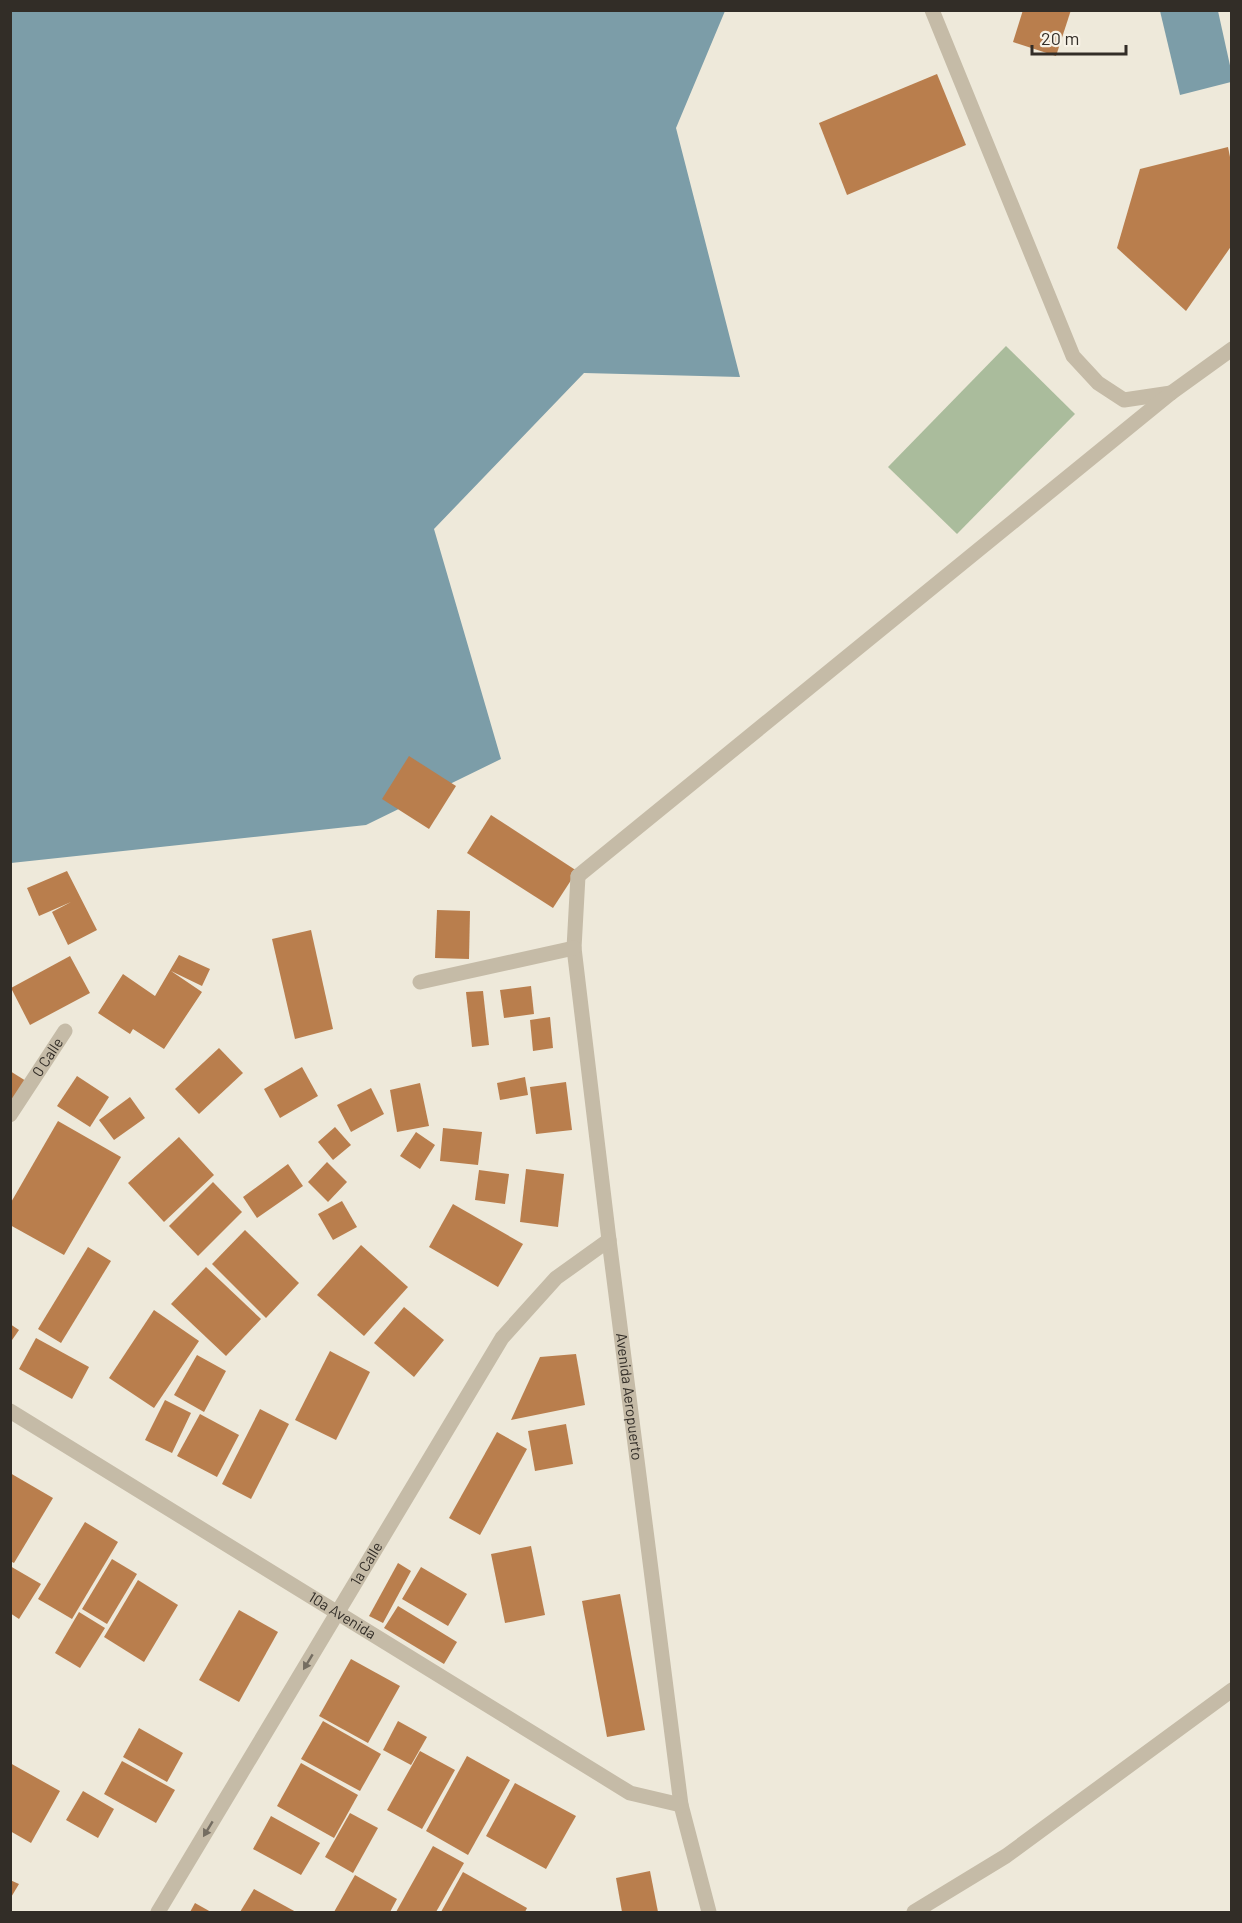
<svg xmlns="http://www.w3.org/2000/svg" width="1242" height="1923" font-family="Barlow,sans-serif">
  <style>
    .green { fill: #aabc9c }
    .water { fill: #7c9da8 }
    .building { fill: #b97e4d }
    .lines { fill: none; stroke-linecap: round; stroke-linejoin: round }
    .lane { stroke: #c5bba7; stroke-width: 15 }
    .street { stroke: #c5bba7; stroke-width: 15 }
    .oneway { fill: #746d61 }
    .labels { text-anchor: middle; stroke-width: 4.5; stroke-linejoin: round; paint-order: stroke }
    .street-label { font-size: 15px; fill: #322d27; stroke: #f7f2e6 }
  </style>
  <rect width="100%" height="100%" fill="#eee9da"/>
  <path class="green" d="M 1006,346 L 1075,414 L 957,534 L 888,467 Z"/>
  <g class="water">
    <path d="M 10,11 L 725,11 L 676,128 L 740,377 L 584,373 L 434,529 L 501,759 L 366,825 L 11,863 Z"/>
    <path d="M 1160,11 L 1218,11 L 1231,70 L 1231,82 L 1180,95 Z"/>
  </g>
  <g class="building">
    <path d="M 1023,10 L 1071,10 L 1056,56 L 1013,42 Z"/>
    <path d="M 937,74 L 966,145 L 847,195 L 819,123 Z"/>
    <path d="M 1228,147 L 1232,167 L 1232,245 L 1186,311 L 1117,248 L 1140,169 Z"/>
    <path d="M 409,756 L 456,786 L 429,829 L 382,799 Z"/>
    <path d="M 491,815 L 577,871 L 553,908 L 467,853 Z"/>
    <path d="M 67,871 L 97,930 L 68,945 L 52,912 L 71,902 L 39,916 L 27,888 Z"/>
    <path d="M 437,910 L 470,911 L 469,959 L 435,958 Z"/>
    <path d="M 311,930 L 333,1029 L 295,1039 L 272,939 Z"/>
    <path d="M 179,955 L 210,969 L 202,986 L 171,971 L 202,992 L 164,1049 L 133,1029 L 130,1034 L 98,1013 L 123,974 L 155,996 Z"/>
    <path d="M 70,956 L 90,993 L 30,1025 L 11,988 Z"/>
    <path d="M 531,986 L 534,1014 L 504,1018 L 500,990 Z"/>
    <path d="M 483,991 L 489,1045 L 472,1047 L 466,992 Z"/>
    <path d="M 550,1017 L 553,1048 L 533,1051 L 530,1020 Z"/>
    <path d="M 219,1048 L 243,1073 L 199,1114 L 175,1089 Z"/>
    <path d="M 302,1067 L 318,1096 L 280,1118 L 264,1089 Z"/>
    <path d="M 10,1071 L 26,1081 L 10,1106 Z"/>
    <path d="M 77,1076 L 109,1097 L 90,1127 L 57,1106 Z"/>
    <path d="M 525,1077 L 528,1095 L 500,1100 L 497,1083 Z"/>
    <path d="M 566,1082 L 572,1130 L 536,1134 L 530,1087 Z"/>
    <path d="M 420,1083 L 429,1126 L 397,1132 L 390,1090 Z"/>
    <path d="M 371,1088 L 384,1114 L 351,1132 L 337,1105 Z"/>
    <path d="M 130,1097 L 145,1118 L 114,1140 L 99,1120 Z"/>
    <path d="M 58,1121 L 121,1157 L 64,1255 L 10,1225 L 10,1204 Z"/>
    <path d="M 335,1127 L 351,1145 L 333,1160 L 318,1142 Z"/>
    <path d="M 443,1128 L 482,1132 L 478,1165 L 440,1161 Z"/>
    <path d="M 416,1132 L 435,1145 L 420,1169 L 400,1156 Z"/>
    <path d="M 179,1137 L 214,1175 L 164,1222 L 128,1183 Z"/>
    <path d="M 327,1162 L 347,1182 L 328,1202 L 308,1182 Z"/>
    <path d="M 288,1164 L 303,1186 L 257,1218 L 243,1197 Z"/>
    <path d="M 526,1169 L 564,1174 L 558,1227 L 520,1222 Z"/>
    <path d="M 479,1170 L 509,1174 L 505,1204 L 475,1200 Z"/>
    <path d="M 213,1182 L 242,1212 L 198,1256 L 169,1226 Z"/>
    <path d="M 342,1201 L 357,1227 L 333,1240 L 318,1214 Z"/>
    <path d="M 453,1204 L 523,1244 L 498,1287 L 429,1247 Z"/>
    <path d="M 245,1230 L 299,1283 L 266,1318 L 212,1264 Z"/>
    <path d="M 361,1245 L 408,1287 L 364,1336 L 317,1295 Z"/>
    <path d="M 88,1247 L 111,1261 L 61,1343 L 38,1329 Z"/>
    <path d="M 206,1267 L 261,1319 L 226,1356 L 171,1304 Z"/>
    <path d="M 404,1307 L 444,1340 L 414,1377 L 374,1343 Z"/>
    <path d="M 154,1310 L 199,1341 L 154,1408 L 109,1378 Z"/>
    <path d="M 10,1324 L 19,1330 L 10,1343 Z"/>
    <path d="M 36,1338 L 89,1367 L 72,1399 L 19,1369 Z"/>
    <path d="M 330,1351 L 370,1372 L 336,1440 L 295,1420 Z"/>
    <path d="M 576,1354 L 585,1405 L 511,1420 L 540,1357 Z"/>
    <path d="M 197,1355 L 226,1371 L 204,1412 L 174,1395 Z"/>
    <path d="M 165,1400 L 191,1413 L 172,1453 L 145,1440 Z"/>
    <path d="M 260,1409 L 289,1424 L 251,1499 L 222,1484 Z"/>
    <path d="M 200,1414 L 239,1435 L 217,1477 L 177,1456 Z"/>
    <path d="M 566,1424 L 573,1464 L 535,1471 L 528,1431 Z"/>
    <path d="M 497,1432 L 527,1449 L 480,1535 L 449,1518 Z"/>
    <path d="M 10,1473 L 53,1498 L 14,1563 L 10,1561 Z"/>
    <path d="M 85,1522 L 118,1542 L 72,1619 L 38,1599 Z"/>
    <path d="M 531,1546 L 545,1615 L 505,1623 L 491,1554 Z"/>
    <path d="M 112,1559 L 137,1574 L 107,1624 L 82,1609 Z"/>
    <path d="M 398,1563 L 411,1571 L 383,1623 L 369,1616 Z"/>
    <path d="M 10,1566 L 41,1584 L 19,1619 L 10,1613 Z"/>
    <path d="M 421,1567 L 467,1594 L 448,1626 L 402,1599 Z"/>
    <path d="M 138,1580 L 178,1605 L 144,1662 L 104,1637 Z"/>
    <path d="M 620,1594 L 645,1730 L 607,1737 L 582,1601 Z"/>
    <path d="M 398,1606 L 457,1642 L 444,1664 L 384,1628 Z"/>
    <path d="M 239,1610 L 278,1632 L 239,1702 L 199,1680 Z"/>
    <path d="M 79,1612 L 105,1628 L 80,1668 L 55,1653 Z"/>
    <path d="M 351,1659 L 400,1686 L 368,1743 L 319,1716 Z"/>
    <path d="M 323,1721 L 381,1754 L 360,1791 L 301,1759 Z"/>
    <path d="M 398,1721 L 427,1737 L 411,1765 L 383,1750 Z"/>
    <path d="M 139,1728 L 183,1753 L 167,1782 L 123,1757 Z"/>
    <path d="M 420,1751 L 455,1770 L 422,1829 L 387,1810 Z"/>
    <path d="M 467,1756 L 510,1780 L 468,1855 L 426,1831 Z"/>
    <path d="M 122,1761 L 175,1790 L 156,1823 L 104,1794 Z"/>
    <path d="M 10,1763 L 60,1791 L 31,1843 L 10,1831 Z"/>
    <path d="M 301,1763 L 358,1795 L 334,1838 L 277,1806 Z"/>
    <path d="M 515,1783 L 576,1816 L 546,1869 L 486,1836 Z"/>
    <path d="M 83,1791 L 114,1809 L 98,1838 L 66,1820 Z"/>
    <path d="M 350,1813 L 378,1828 L 353,1873 L 325,1857 Z"/>
    <path d="M 271,1816 L 320,1843 L 301,1875 L 253,1849 Z"/>
    <path d="M 433,1846 L 464,1863 L 436,1912 L 396,1912 Z"/>
    <path d="M 650,1871 L 658,1912 L 622,1912 L 616,1878 Z"/>
    <path d="M 463,1872 L 527,1908 L 525,1912 L 441,1912 Z"/>
    <path d="M 355,1875 L 397,1899 L 390,1912 L 334,1912 Z"/>
    <path d="M 10,1880 L 19,1884 L 10,1899 Z"/>
    <path d="M 254,1889 L 296,1912 L 240,1912 Z"/>
    <path d="M 195,1903 L 211,1912 L 190,1912 Z"/>
  </g>
  <g class="lines">
    <g class="lane">
      <path d="M 932,10 L 1073,356 L 1098,383 L 1124,400 L 1171,393"/>
      <path d="M 578,876 L 1171,393 L 1232,349"/>
      <path d="M 914,1912 L 1006,1856 L 1232,1690"/>
    </g>
    <g class="street">
      <path id="s1" d="M 578,876 L 574,948 L 609,1240 L 681,1805 L 709,1912"/>
      <path d="M 420,982 L 574,948"/>
      <path id="s2" d="M 10,1115 L 65,1031"/>
      <path id="s3" d="M 10,1411 L 630,1793 L 681,1805"/>
      <path id="s4" d="M 158,1912 L 502,1338 L 556,1278 L 609,1240"/>
    </g>
  </g>
  <defs><path id="oneway-solid" d="M-6-.8H1V-3.2L6.5 0L1 3.2V.8H-6Z" transform="scale(1.5)"/></defs>
  <g class="oneway">
    <use href="#oneway-solid" transform="translate(308 1662) rotate(121)"/>
    <use href="#oneway-solid" transform="translate(208 1829) rotate(121)"/>
  </g>
  <g class="labels">
    <g class="street-label">
      <text dy="5" stroke="none"><textPath href="#s2" startOffset="69">0 Calle</textPath></text>
      <text dy="5" stroke="none"><textPath href="#s1" startOffset="524">Avenida Aeropuerto</textPath></text>
      <text dy="5" stroke="none"><textPath href="#s4" startOffset="406">1a Calle</textPath></text>
      <text dy="5" stroke="none"><textPath href="#s3" startOffset="390">10a Avenida</textPath></text>
    </g>
  </g>
  <rect width="1242" height="1923" fill="none" stroke="#322d27" stroke-width="24"/>
  <path d="M1032 45v9h94v-9" fill="none" stroke="#322d27" stroke-width="3"/>
  <text x="1041" y="45" font-size="18" fill="#322d27" stroke="#f7f2e6" stroke-width="4.5" paint-order="stroke">20 m</text>
</svg>
